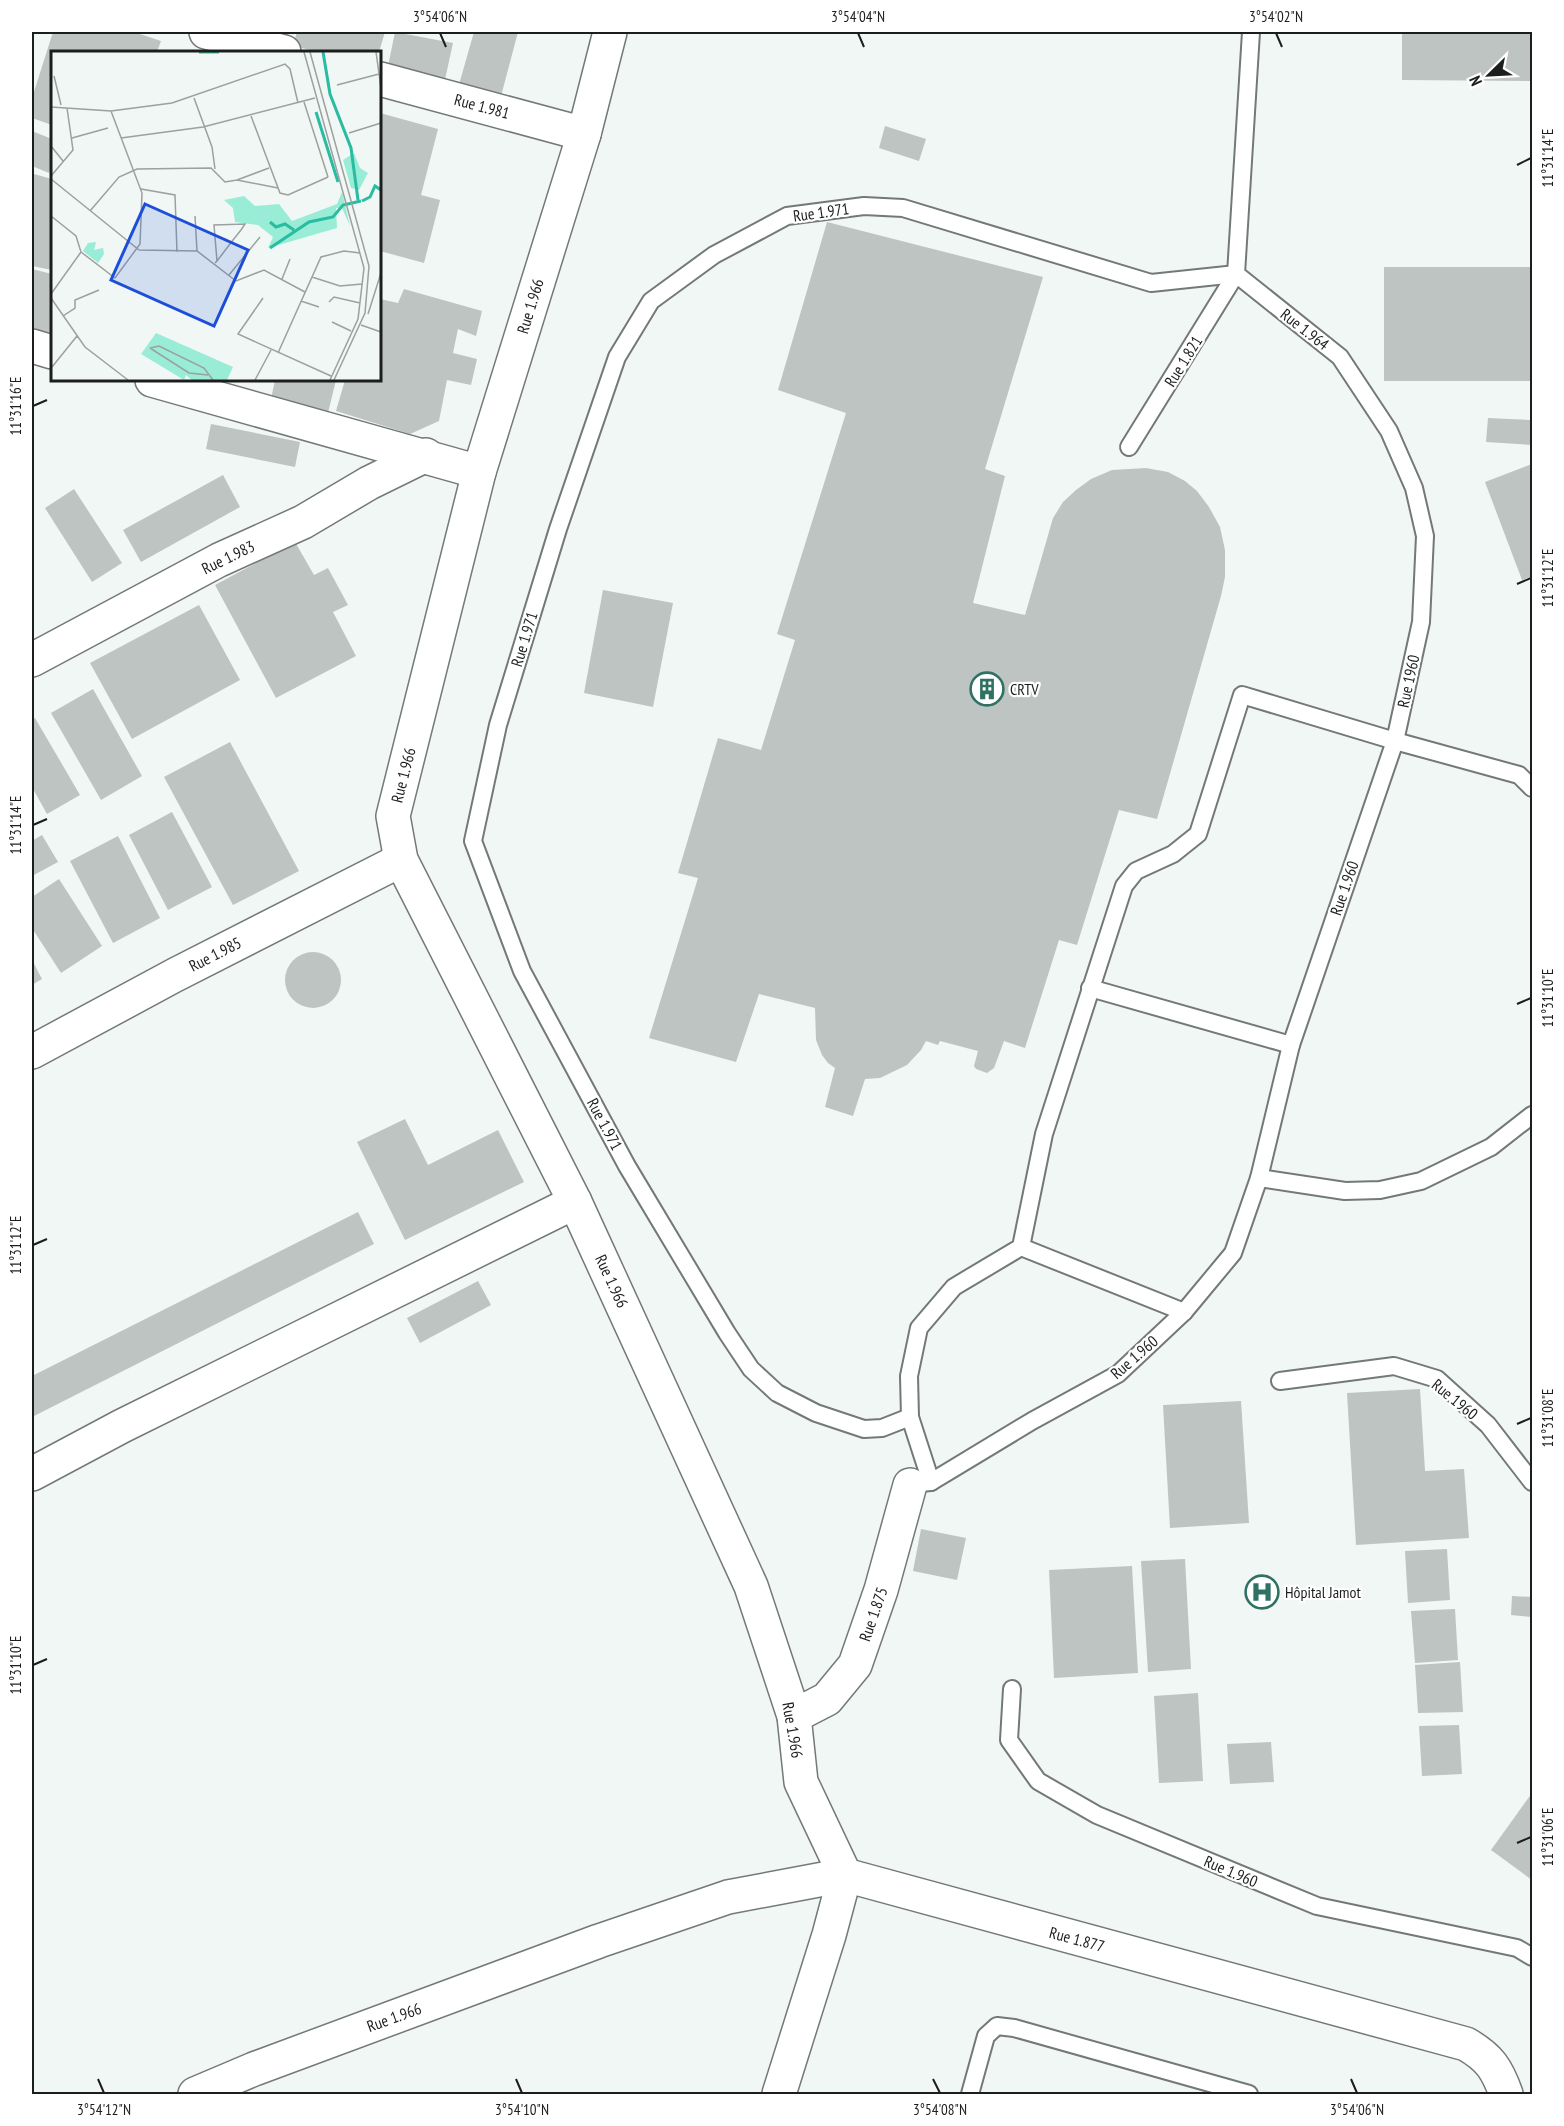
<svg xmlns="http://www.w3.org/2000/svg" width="1564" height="2126" font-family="'PT Sans Narrow',sans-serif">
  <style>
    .building { fill: #bec4c2 }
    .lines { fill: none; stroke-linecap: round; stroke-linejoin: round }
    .service-casing { stroke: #737977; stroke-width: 20 }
    .minor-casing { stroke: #737977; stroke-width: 36 }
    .service { stroke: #fff; stroke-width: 16 }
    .minor { stroke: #fff; stroke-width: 33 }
    .ticks { fill: none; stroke: #1c1e1d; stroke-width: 2 }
    .labels { text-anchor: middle; stroke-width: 4.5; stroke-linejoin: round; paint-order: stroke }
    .street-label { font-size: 16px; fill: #1c1e1d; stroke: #fff }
    .poi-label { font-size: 16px; fill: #1c1e1d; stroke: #fff; text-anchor: start }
    .inset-river { fill: none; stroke: #29bca0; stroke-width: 3 }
    .inset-road { fill: none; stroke: #9ca09f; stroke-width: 1.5 }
    .view { fill: #1d4ed8; fill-opacity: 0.15; stroke: #1d4ed8; stroke-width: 3 }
    .inset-edge { fill: none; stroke: #1c1e1d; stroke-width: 3 }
    .neatline { fill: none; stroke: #1c1e1d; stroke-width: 2 }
    .ticks-label { font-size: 15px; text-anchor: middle; fill: #1c1e1d }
  </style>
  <rect width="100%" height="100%" fill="#f1f7f5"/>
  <g class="building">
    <path d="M 53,32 L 134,32 L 161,41 L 157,52 L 52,52 L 52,125 L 32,118 L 32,98 Z"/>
    <path d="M 297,32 L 385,32 L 379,52 L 319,52 L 293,46 Z"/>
    <path d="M 395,32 L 453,43 L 444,84 L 387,71 Z"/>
    <path d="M 474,32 L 518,32 L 500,100 L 458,88 Z"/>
    <path d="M 1402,32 L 1532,32 L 1532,81 L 1402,80 Z"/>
    <path d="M 380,113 L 438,129 L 421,195 L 440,200 L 424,263 L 380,251 Z"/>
    <path d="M 885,126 L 926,139 L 919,161 L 879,148 Z"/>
    <path d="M 32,131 L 52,139 L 52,164 L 49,173 L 32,166 Z"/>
    <path d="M 34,174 L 52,179 L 52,270 L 32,266 L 32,184 Z"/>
    <path d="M 827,222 L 1043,277 L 985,469 L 1005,476 L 973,603 L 1025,615 L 1053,518 L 1063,502 L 1076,490 L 1091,479 L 1112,470 L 1146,468 L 1168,472 L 1185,481 L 1197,491 L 1209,507 L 1220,527 L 1225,550 L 1225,577 L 1221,596 L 1157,819 L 1119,810 L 1077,945 L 1059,940 L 1025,1048 L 1004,1041 L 994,1068 L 987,1073 L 976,1069 L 974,1066 L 978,1051 L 940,1041 L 938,1045 L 926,1041 L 921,1050 L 907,1065 L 880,1078 L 865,1079 L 853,1116 L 825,1107 L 835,1068 L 828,1063 L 822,1055 L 816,1040 L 815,1008 L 759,994 L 736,1062 L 649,1038 L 698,878 L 678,873 L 718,738 L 761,750 L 795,640 L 777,634 L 846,413 L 778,390 Z"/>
    <rect x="1384" y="267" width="148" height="114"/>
    <path d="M 32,269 L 52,274 L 51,333 L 32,329 Z"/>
    <path d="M 404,289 L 482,311 L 476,336 L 458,329 L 453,353 L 477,359 L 471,385 L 447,380 L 439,421 L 410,434 L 336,411 L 345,380 L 380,380 L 380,299 L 398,303 Z"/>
    <path d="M 275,380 L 336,380 L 328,413 L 271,399 Z"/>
    <path d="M 1488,418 L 1532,420 L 1532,445 L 1486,442 Z"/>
    <path d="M 211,424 L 300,442 L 295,467 L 206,449 Z"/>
    <path d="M 1532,464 L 1532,576 L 1522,580 L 1485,482 Z"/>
    <path d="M 223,475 L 240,507 L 141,562 L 123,530 Z"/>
    <path d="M 74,489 L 122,563 L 92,582 L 45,508 Z"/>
    <path d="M 295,542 L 314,575 L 328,568 L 348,605 L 333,612 L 356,656 L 276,698 L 215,585 Z"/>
    <path d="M 603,590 L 673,603 L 653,707 L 584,693 Z"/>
    <path d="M 199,605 L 240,680 L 132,739 L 90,663 Z"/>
    <path d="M 93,689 L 142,776 L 101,800 L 51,713 Z"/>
    <path d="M 35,718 L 80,795 L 47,814 L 32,787 L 32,720 Z"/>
    <path d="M 230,742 L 299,871 L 233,905 L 164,777 Z"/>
    <path d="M 172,812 L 212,887 L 168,910 L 129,835 Z"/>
    <path d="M 42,835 L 58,862 L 32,876 L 32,841 Z"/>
    <path d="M 118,836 L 160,918 L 113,943 L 70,861 Z"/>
    <path d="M 59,879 L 102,946 L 61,973 L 32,928 L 32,897 Z"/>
    <circle cx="313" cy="980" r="28"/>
    <path d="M 32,960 L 42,979 L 32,985 Z"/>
    <path d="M 405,1119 L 428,1165 L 498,1130 L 524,1182 L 405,1240 L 357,1142 Z"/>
    <path d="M 358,1212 L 374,1244 L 32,1417 L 32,1376 Z"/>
    <path d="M 478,1281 L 491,1305 L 420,1343 L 407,1318 Z"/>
    <path d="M 1420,1389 L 1425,1471 L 1464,1469 L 1469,1538 L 1356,1545 L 1347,1393 Z"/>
    <path d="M 1241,1401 L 1249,1523 L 1170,1528 L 1163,1405 Z"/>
    <path d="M 921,1529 L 966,1538 L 957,1580 L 913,1571 Z"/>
    <path d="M 1447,1549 L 1450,1600 L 1408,1603 L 1405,1551 Z"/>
    <path d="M 1185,1559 L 1191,1669 L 1148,1672 L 1141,1561 Z"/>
    <path d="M 1132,1566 L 1138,1673 L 1054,1678 L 1049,1570 Z"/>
    <path d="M 1512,1596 L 1532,1597 L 1531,1617 L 1511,1615 Z"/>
    <path d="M 1455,1609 L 1458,1660 L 1415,1663 L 1411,1611 Z"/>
    <path d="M 1460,1662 L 1463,1712 L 1418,1713 L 1415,1665 Z"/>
    <path d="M 1198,1693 L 1203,1781 L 1159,1783 L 1154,1696 Z"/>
    <path d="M 1459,1725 L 1462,1774 L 1422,1776 L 1419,1726 Z"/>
    <path d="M 1271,1742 L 1274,1782 L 1230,1784 L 1227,1744 Z"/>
    <path d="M 1532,1793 L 1532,1880 L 1491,1850 Z"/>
  </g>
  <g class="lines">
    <defs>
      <g id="service">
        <path d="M 1129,447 L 1236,274"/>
        <path d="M 1090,988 L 1291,1045"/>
        <path d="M 1259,1178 L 1345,1191 L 1380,1190 L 1421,1181 L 1491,1147 L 1532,1115"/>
        <path d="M 1021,1247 L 1184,1312"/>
        <path d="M 1280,1381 L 1394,1366 L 1437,1379 L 1488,1425 L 1532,1482"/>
        <path d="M 910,1417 L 882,1428 L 864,1429 L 816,1413 L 777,1393 L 751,1369 L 727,1333 L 627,1166 L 522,971 L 473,841 L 498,725 L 558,529 L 617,357 L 651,301 L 714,255 L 787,216 L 864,206 L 903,208 L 1151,283 L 1236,274"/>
        <path d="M 931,1482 L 910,1417 L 909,1376 L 919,1328 L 954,1287 L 1021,1247 L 1044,1134 L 1124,886 L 1136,871 L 1173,854 L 1198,834 L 1242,695 L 1395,741 L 1421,622 L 1425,536 L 1414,488 L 1389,431 L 1340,357 L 1236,274 L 1251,32"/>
        <path d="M 920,1483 L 931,1482 L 1032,1421 L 1118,1374 L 1184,1312 L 1233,1253 L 1259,1178 L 1291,1045 L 1395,741 L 1519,775 L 1532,788"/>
        <path d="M 1012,1689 L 1009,1740 L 1038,1781 L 1097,1815 L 1317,1906 L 1517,1948 L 1532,1957"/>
        <path d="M 970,2094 L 986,2036 L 997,2026 L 1014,2028 L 1249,2094"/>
      </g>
      <g id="minor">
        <path d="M 206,32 L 284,52"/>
        <path d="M 610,32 L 584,134 L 479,472 L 393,816 L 401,860 L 575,1202 L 751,1586 L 794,1716 L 801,1782 L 845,1875"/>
        <path d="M 380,79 L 584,134"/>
        <path d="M 32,346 L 52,352"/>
        <path d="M 152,380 L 479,472"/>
        <path d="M 32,660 L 219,560 L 303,522 L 369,483 L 426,455"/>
        <path d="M 32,1052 L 175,975 L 401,860"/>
        <path d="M 32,1474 L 122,1426 L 575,1202"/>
        <path d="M 794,1716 L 827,1699 L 855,1665 L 881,1590 L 910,1485"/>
        <path d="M 195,2094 L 254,2069 L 599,1941 L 728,1897 L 845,1875 L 1466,2044 C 1490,2058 1497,2069 1506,2094"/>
        <path d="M 779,2094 L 829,1935 L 845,1875"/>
      </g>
    </defs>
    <use href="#service" class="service-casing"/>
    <use href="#minor" class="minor-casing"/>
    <use href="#service" class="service"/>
    <use href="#minor" class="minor"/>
  </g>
  <path class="ticks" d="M 440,33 L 446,47M 858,33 L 864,47M 1276,33 L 1282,47M 1517,165 L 1531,158M 33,406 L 47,400M 1517,584 L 1531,578M 33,825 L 47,819M 1517,1004 L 1531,998M 33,1245 L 47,1239M 1517,1424 L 1531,1418M 33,1665 L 47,1659M 1517,1843 L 1531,1837M 98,2079 L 104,2093M 516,2079 L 522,2093M 933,2079 L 940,2093M 1351,2079 L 1357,2093"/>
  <defs>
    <symbol id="building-ring" viewBox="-11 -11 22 22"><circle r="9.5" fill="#fff" stroke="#2f7162" stroke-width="1.5"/><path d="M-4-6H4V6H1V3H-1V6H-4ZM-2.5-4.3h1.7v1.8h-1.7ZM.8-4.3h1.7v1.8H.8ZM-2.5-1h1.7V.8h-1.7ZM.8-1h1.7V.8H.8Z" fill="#2f7162"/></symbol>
    <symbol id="hospital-ring" viewBox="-11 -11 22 22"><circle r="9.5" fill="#fff" stroke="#2f7162" stroke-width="1.5"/><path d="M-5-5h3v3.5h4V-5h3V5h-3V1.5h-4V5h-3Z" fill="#2f7162"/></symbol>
  </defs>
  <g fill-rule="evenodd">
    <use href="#building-ring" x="968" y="670" width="38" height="38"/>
    <use href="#hospital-ring" x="1243" y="1573" width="38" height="38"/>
  </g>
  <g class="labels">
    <g class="street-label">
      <text transform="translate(482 106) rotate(15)" y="6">Rue 1.981</text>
      <text transform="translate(821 212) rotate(-8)" y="6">Rue 1.971</text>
      <text transform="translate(530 306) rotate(-73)" y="6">Rue 1.966</text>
      <text transform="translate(1305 329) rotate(38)" y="6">Rue 1.964</text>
      <text transform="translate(1183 361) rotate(-58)" y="6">Rue 1.821</text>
      <text transform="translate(228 557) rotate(-26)" y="6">Rue 1.983</text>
      <text transform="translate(524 639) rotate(-73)" y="6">Rue 1.971</text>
      <text transform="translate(1408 681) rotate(-78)" y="6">Rue 1960</text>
      <text transform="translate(403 775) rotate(-76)" y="6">Rue 1.966</text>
      <text transform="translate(1344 888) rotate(-71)" y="6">Rue 1.960</text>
      <text transform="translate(215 954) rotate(-27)" y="6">Rue 1.985</text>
      <text transform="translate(605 1124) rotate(62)" y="6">Rue 1.971</text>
      <text transform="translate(612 1281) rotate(65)" y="6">Rue 1.966</text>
      <text transform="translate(1134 1357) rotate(-41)" y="6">Rue 1.960</text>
      <text transform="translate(1455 1399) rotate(39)" y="6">Rue 1960</text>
      <text transform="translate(873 1614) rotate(-71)" y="6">Rue 1.875</text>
      <text transform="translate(793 1730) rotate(80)" y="6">Rue 1.966</text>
      <text transform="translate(1231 1871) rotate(23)" y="6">Rue 1.960</text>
      <text transform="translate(1077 1939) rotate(15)" y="6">Rue 1.877</text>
      <text transform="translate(394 2017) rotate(-20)" y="6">Rue 1.966</text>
    </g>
    <g class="poi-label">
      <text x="1010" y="695">CRTV</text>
      <text x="1285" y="1598">Hôpital Jamot</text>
    </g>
  </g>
  <g transform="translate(51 51)">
    <rect width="330" height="330" fill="#f1f7f5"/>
    <path d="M 303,102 L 309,117 L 317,122 L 308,139 L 300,137 L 292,109 ZM 291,141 L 299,175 L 291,157 L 285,157 L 286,177 L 217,197 L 222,186 L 207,174 L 184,171 L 182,157 L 173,149 L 193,145 L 204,155 L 228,153 L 241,170 L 286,153 ZM 45,191 L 43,199 L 52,197 L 53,203 L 47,212 L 32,200 L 37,192 ZM 105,282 L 182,316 L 176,329 L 141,329 L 135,324 L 133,329 L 90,303 Z" fill="#99ecd6"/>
    <path class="inset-river" d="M 148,1 L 168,1M 272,1 L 279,43 L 300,97 L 307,149M 265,61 L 287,131M 311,150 L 319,146 L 324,135 L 330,139M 219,171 L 225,176 L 234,173 L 243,179M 219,197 L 258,171 L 282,166 L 292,154 L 310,150"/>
    <path class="inset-road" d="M 253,1 L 313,217 L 307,268 L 279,329M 259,1 L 318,215 L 314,262 L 283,329M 325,1 L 330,37M 3,25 L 10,54M 286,34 L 328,23M 143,47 L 161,96 L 164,118M 253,51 L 277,126M 0,56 L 60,60 L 121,52 L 234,13 L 239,18 L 247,52M 200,65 L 229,142 L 237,144 L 277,126M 298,82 L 330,72M 21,87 L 57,77M 70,87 L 152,76 L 264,47M 0,95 L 12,110M 0,125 L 22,99 L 16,57M 0,128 L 88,199M 186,129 L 218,117M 90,138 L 124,144 L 126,201M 39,160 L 68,126 L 86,118 L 160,117 L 174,131 L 186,129 L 227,137M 0,165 L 25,185 L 30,201 L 0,243M 144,165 L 146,200M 88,199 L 146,200 L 185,230 L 213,219 L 254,241M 30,201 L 64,227 L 89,193 L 91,142 L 60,60M 164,212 L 166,210 L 182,189 L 190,179 L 194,173 L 163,174 L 166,210M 178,224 L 209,186M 261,226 L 289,235 L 311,233M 231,228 L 239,208M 0,247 L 34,296 L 77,329M 212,247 L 187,283 L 280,325M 250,250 L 268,256M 278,251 L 283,246 L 309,252M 317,263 L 330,222M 12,265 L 24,257 L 24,249 L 48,239M 281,271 L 300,280M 310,274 L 330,281M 99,297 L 108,295 L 153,317 L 162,329M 99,297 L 138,322 L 157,324M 227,302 L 270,206 L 293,200 L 309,202M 1,316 L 26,285M 204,329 L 220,299"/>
    <path class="view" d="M 94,153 L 197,199 L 163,275 L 60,229 Z"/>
    <rect width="330" height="330" class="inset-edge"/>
  </g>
  <rect width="1564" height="2126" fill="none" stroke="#ffffff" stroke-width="66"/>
  <g transform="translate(1489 75) rotate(246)" stroke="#ffffff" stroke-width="4.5" paint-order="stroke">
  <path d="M0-4.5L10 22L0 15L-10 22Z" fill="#1c1e1d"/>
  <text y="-9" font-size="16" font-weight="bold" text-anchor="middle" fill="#1c1e1d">N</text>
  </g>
  <rect x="33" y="33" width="1498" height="2060" class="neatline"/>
  <g class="ticks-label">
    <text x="440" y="22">3°54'06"N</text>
    <text x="858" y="22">3°54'04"N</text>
    <text x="1276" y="22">3°54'02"N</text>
    <text transform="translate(1548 158) rotate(-90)" y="5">11°31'14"E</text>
    <text transform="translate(16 406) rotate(-90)" y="5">11°31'16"E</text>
    <text transform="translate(1548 578) rotate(-90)" y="5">11°31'12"E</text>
    <text transform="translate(16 825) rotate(-90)" y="5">11°31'14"E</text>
    <text transform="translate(1548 998) rotate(-90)" y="5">11°31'10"E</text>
    <text transform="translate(16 1245) rotate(-90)" y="5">11°31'12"E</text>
    <text transform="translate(1548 1418) rotate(-90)" y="5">11°31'08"E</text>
    <text transform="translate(16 1665) rotate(-90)" y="5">11°31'10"E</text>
    <text transform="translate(1548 1837) rotate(-90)" y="5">11°31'06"E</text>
    <text x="104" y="2115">3°54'12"N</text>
    <text x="522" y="2115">3°54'10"N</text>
    <text x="940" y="2115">3°54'08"N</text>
    <text x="1357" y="2115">3°54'06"N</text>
  </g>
</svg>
